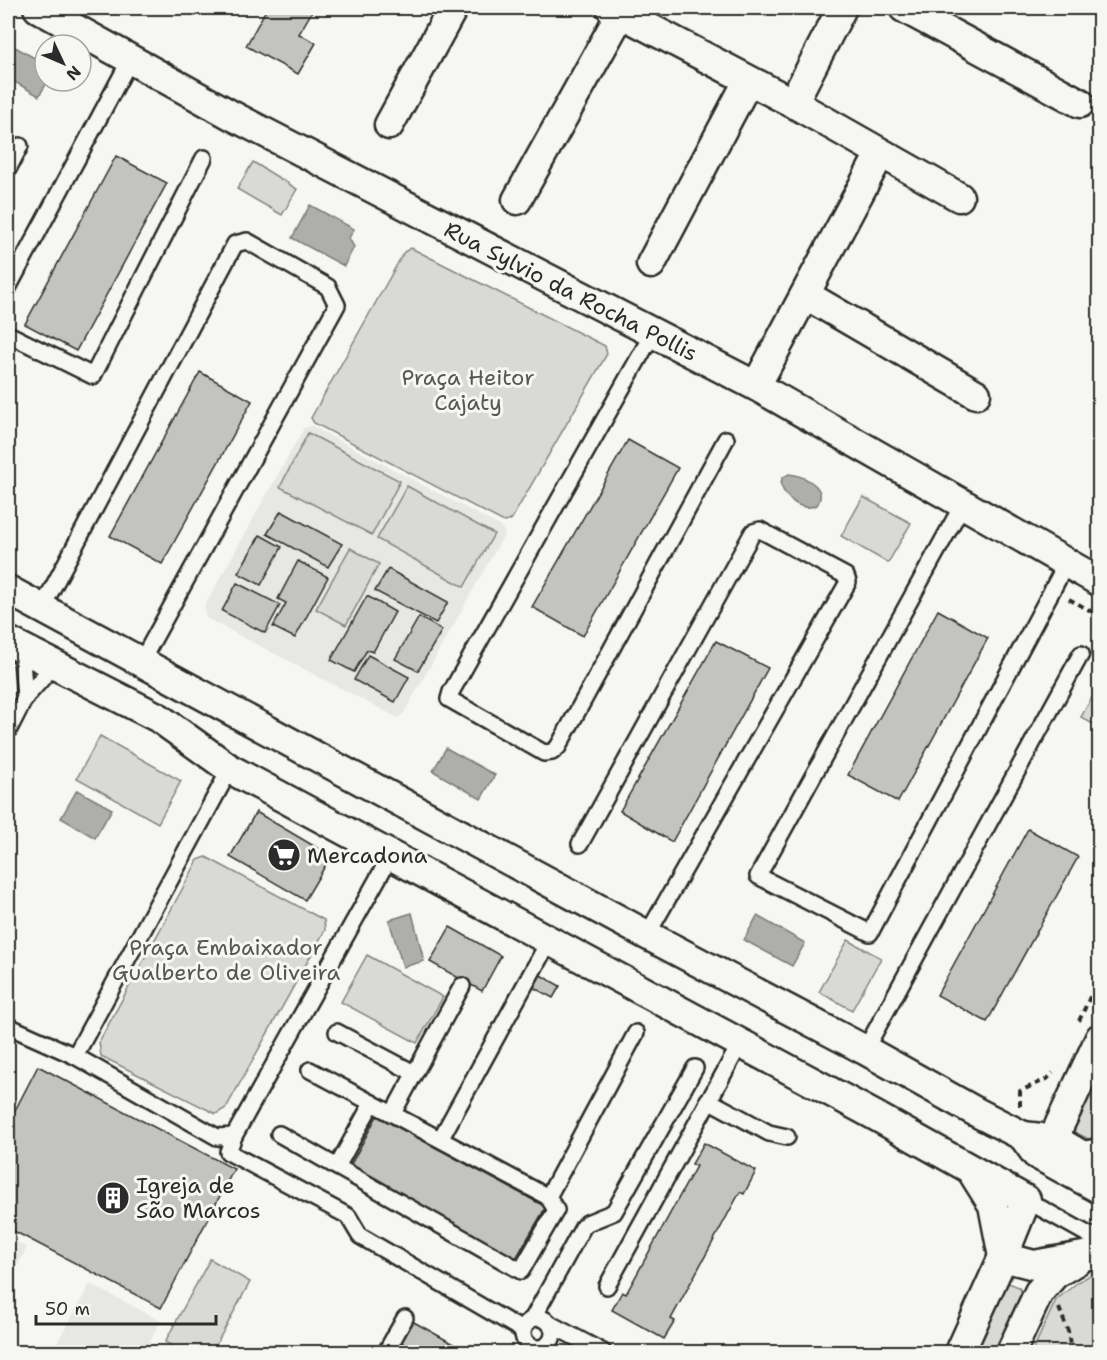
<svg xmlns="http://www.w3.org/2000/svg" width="1107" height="1360" font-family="'Shantell Sans',sans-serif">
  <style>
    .built { fill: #e7e7e3 }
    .green { fill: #d9d9d5; stroke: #828280; stroke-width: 1.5 }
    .water { fill: #aeaeab; stroke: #7a7a78; stroke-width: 1.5 }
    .building { fill: #c3c3c0; stroke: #2b2b2b; stroke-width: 1.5 }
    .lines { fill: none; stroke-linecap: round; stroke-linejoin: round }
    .lane-casing { stroke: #2b2b2b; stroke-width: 20 }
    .street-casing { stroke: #2b2b2b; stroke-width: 33 }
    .path { stroke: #2b2b2b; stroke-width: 4; stroke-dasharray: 6 4.5; stroke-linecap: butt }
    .lane { stroke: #f6f6f2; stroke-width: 15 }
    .street { stroke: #f6f6f2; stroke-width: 28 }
    .labels { text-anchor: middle; stroke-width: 6; stroke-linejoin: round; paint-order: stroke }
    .street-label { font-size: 22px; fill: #2b2b2b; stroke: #f6f6f2 }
    .park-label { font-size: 22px; fill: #565656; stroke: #f6f6f2 }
    .poi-label { font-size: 22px; fill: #2b2b2b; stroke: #f6f6f2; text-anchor: start }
  </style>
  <rect width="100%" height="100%" fill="#f6f6f2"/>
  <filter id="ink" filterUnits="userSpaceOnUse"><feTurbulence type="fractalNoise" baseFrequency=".0167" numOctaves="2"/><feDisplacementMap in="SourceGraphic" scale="12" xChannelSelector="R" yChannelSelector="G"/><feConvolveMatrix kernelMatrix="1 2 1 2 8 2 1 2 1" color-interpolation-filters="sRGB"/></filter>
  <g filter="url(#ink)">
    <g class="built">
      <path d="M 312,426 L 500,526 L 505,533 L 404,713 L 398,718 L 206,618 L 204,607 L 304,428 Z"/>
      <path d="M 8,1237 L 27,1248 L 8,1283 Z"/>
      <path d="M 90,1284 L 161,1321 L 144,1352 L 52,1352 Z"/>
    </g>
    <g class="green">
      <path d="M 253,162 L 297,189 L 282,215 L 237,189 Z"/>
      <path d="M 411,248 L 605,346 L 607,354 L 511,520 L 504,522 L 314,423 L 311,418 L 404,252 Z"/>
      <path d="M 308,433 L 400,481 L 372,535 L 280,487 Z"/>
      <path d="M 407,486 L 494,534 L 464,587 L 377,539 Z"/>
      <path d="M 863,497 L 911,523 L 888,563 L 841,536 Z"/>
      <path d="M 350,548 L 379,564 L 346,625 L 316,609 Z"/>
      <path d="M 1099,685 L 1099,728 L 1081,717 Z"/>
      <path d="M 100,736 L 181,781 L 158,823 L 77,778 Z"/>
      <path d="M 206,857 L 324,920 L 325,930 L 226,1108 L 216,1114 L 101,1056 L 99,1042 L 198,860 Z"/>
      <path d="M 848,940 L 881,958 L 852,1010 L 819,992 Z"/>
      <path d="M 367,955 L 443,997 L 417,1043 L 341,1002 Z"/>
      <path d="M 1099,1070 L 1099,1120 L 1091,1140 L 1072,1131 Z"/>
      <path d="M 210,1259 L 250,1282 L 212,1352 L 184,1352 L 165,1342 Z"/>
      <path d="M 1099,1270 L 1099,1352 L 1032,1352 L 1056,1300 L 1078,1282 Z"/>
      <path d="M 1006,1282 L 1019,1287 L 1022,1293 L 995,1352 L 971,1352 Z"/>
    </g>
    <g class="water">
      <path d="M 8,43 L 45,64 L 45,81 L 48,81 L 39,96 L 8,78 Z"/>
      <path d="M 310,205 L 354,229 L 349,238 L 354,247 L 344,266 L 292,238 Z"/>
      <path d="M 789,474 C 804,476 829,487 817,505 C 802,512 786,500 781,485 L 782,478 Z"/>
      <path d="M 446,748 L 495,775 L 481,799 L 433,771 Z"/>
      <path d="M 77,790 L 112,809 L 95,838 L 61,818 Z"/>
      <path d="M 412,913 L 424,961 L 403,967 L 389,920 Z"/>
      <path d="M 757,916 L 805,943 L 792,966 L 744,940 Z"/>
    </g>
    <g class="building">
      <path d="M 267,8 L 314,8 L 299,34 L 316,43 L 298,74 L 246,46 Z"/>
      <path d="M 116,156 L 167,183 L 76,351 L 25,324 Z"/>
      <path d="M 200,372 L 252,401 L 162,564 L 110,536 Z"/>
      <path d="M 628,440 L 678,468 L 583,636 L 532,607 Z"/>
      <path d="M 281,511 L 342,544 L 328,567 L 267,534 Z"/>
      <path d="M 260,535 L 282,547 L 261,585 L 238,573 Z"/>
      <path d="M 298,561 L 328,577 L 295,638 L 273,627 L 286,603 L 278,599 Z"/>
      <path d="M 388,569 L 448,602 L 436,623 L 375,591 Z"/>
      <path d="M 237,583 L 280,605 L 265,633 L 222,611 Z"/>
      <path d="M 367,596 L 395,612 L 373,652 L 367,650 L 354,672 L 331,660 Z"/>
      <path d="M 938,610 L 988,638 L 898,802 L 848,775 Z"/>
      <path d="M 419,617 L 442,630 L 418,671 L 395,659 Z"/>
      <path d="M 716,641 L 768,668 L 672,842 L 620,811 Z"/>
      <path d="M 368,655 L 409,677 L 395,702 L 354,680 Z"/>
      <path d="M 256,812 L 331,856 L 305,900 L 230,857 Z"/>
      <path d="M 1028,829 L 1078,857 L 987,1022 L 937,995 Z"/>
      <path d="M 8,914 L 14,918 L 8,932 Z"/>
      <path d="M 450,927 L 501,956 L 482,991 L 430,962 Z"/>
      <path d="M 530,969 L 560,986 L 553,998 L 523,982 Z"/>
      <path d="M 38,1066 L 234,1169 L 161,1308 L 8,1228 L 8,1124 Z"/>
      <path d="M 377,1116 L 546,1207 L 515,1260 L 349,1168 Z"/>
      <path d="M 704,1143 L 756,1171 L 744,1194 L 740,1192 L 671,1319 L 675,1321 L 664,1339 L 612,1310 L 622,1292 L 626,1294 L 696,1166 L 692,1164 Z"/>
      <path d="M 412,1321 L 466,1351 L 465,1352 L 403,1352 L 407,1345 L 400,1342 Z"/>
    </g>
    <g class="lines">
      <defs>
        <g id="lane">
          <path d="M 8,169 L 20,146"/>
          <path d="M 8,288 L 130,60"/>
          <path d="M 653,333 L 451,692 L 449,699 L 544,753 L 552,752 L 558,747 L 726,439"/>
          <path d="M 8,334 L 93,376 L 204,158"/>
          <path d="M 963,504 L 758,876 L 870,933 L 1066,564"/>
          <path d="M 42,608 L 235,244 L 247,241 L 328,287 L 337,305 L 141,662"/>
          <path d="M 21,648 L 25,698 L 54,665"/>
          <path d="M 8,731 L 25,698"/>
          <path d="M 230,769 L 75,1056 L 217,1137 L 234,1136 L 391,855"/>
          <path d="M 580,844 L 753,532 L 760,530 L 846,576 L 848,582 L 647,935"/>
          <path d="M 8,1026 L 75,1056"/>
          <path d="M 337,1032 L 414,1073"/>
          <path d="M 865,1050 L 1081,654"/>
          <path d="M 310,1070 L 548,1197"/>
          <path d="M 708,1100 L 769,1133 L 787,1137"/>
          <path d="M 393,1113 L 462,986"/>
          <path d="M 279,1134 L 521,1271 L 556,1210 L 548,1197 L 636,1033"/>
          <path d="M 234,1136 L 228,1152 L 348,1216 L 360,1236 L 522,1330"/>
          <path d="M 441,1138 L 549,941"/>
          <path d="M 337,1167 L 372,1103"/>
          <path d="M 1026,1200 L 1089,1235 L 1100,1236"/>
          <path d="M 607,1286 L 740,1044"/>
          <circle cx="538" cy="1333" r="15"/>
          <path d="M 533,1318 L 583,1227 L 587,1223 L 614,1212 L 695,1068"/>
          <path d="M 550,1324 L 603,1352"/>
          <path d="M 386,1352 L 405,1318"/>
        </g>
        <g id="street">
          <path d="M 38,8 L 231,115 L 756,386 L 1100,582"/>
          <path d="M 611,8 L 793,103 L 959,197"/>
          <path d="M 904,8 L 1080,103"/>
          <path d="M 793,103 L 842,8"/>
          <path d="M 389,125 L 453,8"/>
          <path d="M 517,200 L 621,13"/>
          <path d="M 651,264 L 748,81"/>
          <path d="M 806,295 L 976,394"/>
          <path d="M 756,386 L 880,154"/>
          <path d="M 8,590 L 647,935 L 865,1050 L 978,1113 L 1023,1136"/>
          <path d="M 8,641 L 159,718 L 230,769 L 872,1114 L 1026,1200 L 1003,1257 L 960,1352"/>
          <path d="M 1100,1038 L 1059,1126 L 1056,1140 L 1083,1156 L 1100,1153"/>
          <path d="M 1041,1138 L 1023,1136 L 1036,1154 L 1100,1189"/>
          <path d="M 973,1173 L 993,1205 L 1003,1257 L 1034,1265 L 1100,1253"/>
          <path d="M 1011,1352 L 1039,1292 L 1055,1274 L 1078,1260"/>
        </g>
      </defs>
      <use href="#lane" class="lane-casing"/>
      <use href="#street" class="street-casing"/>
      <g class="path">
        <path d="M 1069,599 L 1100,616"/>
        <path d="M 1079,1021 L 1100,975"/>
        <path d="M 1020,1106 L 1020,1091 L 1047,1079 L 1053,1073"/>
        <path d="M 1059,1308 L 1068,1331 L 1071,1352"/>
        <path d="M 1086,1352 L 1100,1340"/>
      </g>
      <use href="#lane" class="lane"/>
      <use href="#street" class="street"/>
    </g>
  </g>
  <defs>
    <symbol id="supermarket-disc" viewBox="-11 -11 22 22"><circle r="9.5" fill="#2b2b2b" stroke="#f6f6f2"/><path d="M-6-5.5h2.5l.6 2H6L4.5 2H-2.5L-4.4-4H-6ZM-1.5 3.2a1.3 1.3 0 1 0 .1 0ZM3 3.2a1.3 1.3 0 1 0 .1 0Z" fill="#fff"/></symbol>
    <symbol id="building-disc" viewBox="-11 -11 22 22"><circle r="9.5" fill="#2b2b2b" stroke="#f6f6f2"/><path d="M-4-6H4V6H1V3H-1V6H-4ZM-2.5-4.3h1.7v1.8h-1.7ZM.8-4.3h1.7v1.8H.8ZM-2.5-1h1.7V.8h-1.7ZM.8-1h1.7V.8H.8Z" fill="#fff"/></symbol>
  </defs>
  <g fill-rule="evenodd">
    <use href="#supermarket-disc" x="265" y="836" width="38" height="38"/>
    <use href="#building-disc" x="94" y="1179" width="38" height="38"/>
  </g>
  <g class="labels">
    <g class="street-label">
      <text transform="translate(571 291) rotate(27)" y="8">Rua Sylvio da Rocha Pollis</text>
    </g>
    <g class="park-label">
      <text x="468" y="385">Praça Heitor<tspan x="468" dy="25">Cajaty</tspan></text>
      <text x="226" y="955">Praça Embaixador<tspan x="226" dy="25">Gualberto de Oliveira</tspan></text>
    </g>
    <g class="poi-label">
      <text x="307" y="863">Mercadona</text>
      <text x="136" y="1193">Igreja de<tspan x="136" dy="25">São Marcos</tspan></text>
    </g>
  </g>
  <rect width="1107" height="1360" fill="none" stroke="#f6f6f2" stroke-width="30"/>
  <rect x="15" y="15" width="1077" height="1330" fill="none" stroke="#2b2b2b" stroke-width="2" filter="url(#ink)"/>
  <g transform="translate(63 63) rotate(134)"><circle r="28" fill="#f6f6f2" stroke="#a5a5a2" stroke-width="1.5"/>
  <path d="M0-4.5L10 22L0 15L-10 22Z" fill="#2b2b2b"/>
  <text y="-9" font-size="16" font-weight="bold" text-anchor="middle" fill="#2b2b2b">N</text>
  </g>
  <path d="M36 1315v9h180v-9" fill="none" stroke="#2b2b2b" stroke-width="3"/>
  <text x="45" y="1315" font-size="18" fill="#2b2b2b" stroke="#f6f6f2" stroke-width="4.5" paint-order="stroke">50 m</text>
</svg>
